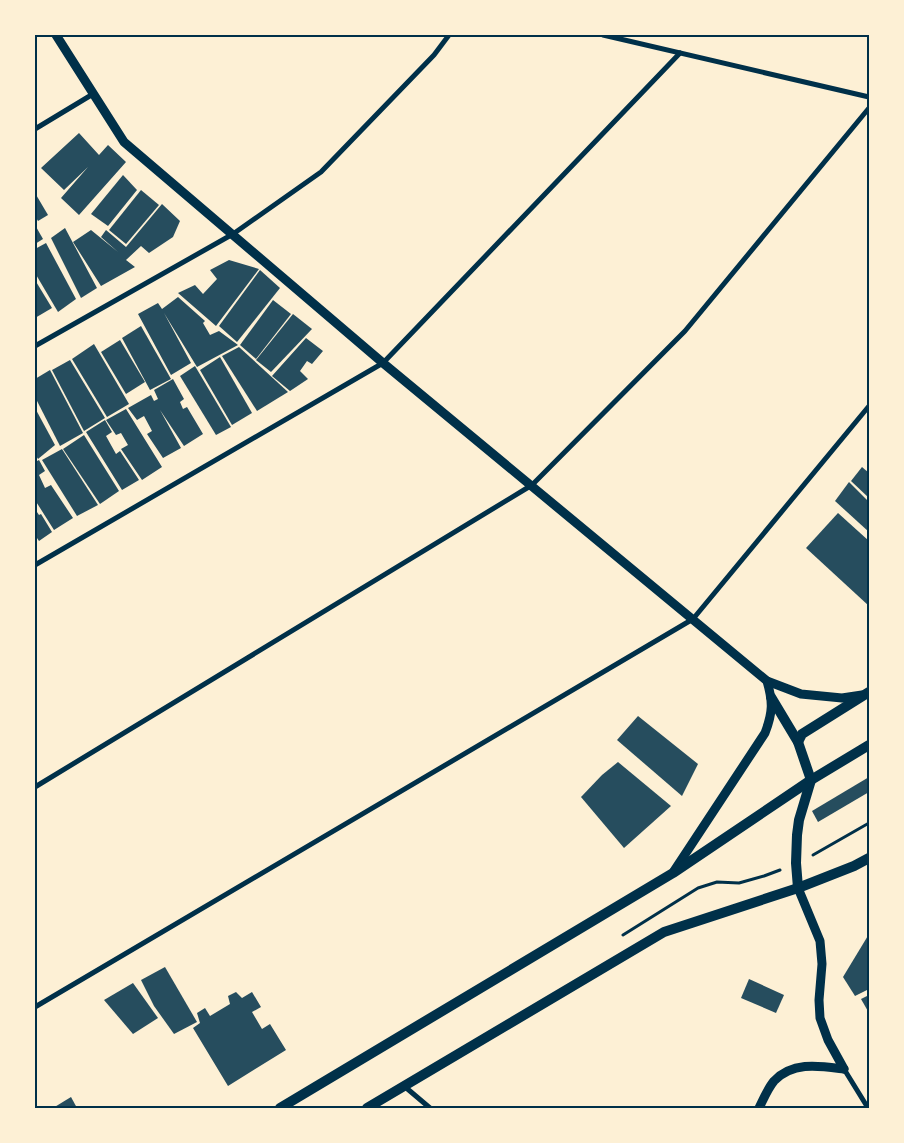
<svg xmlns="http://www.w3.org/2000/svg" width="904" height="1143" font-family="'IBM Plex Sans',sans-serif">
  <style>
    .building { fill: #264d5e }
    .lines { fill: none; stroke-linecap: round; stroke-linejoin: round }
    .path { stroke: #003049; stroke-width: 3 }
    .minor { stroke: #003049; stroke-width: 5 }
    .tertiary { stroke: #003049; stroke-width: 9 }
    .secondary { stroke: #003049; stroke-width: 10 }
    .neatline { fill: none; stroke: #003049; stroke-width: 2 }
  </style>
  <rect width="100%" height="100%" fill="#fdf0d5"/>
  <g class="building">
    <path d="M 79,133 L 99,155 L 108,145 L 126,162 L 79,215 L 61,198 L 88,167 L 64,190 L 41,168 Z"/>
    <path d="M 123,175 L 137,190 L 108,226 L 91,214 Z"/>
    <path d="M 141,190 L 159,205 L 126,244 L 109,230 Z"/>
    <path d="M 35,193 L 48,215 L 38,221 L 35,216 Z"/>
    <path d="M 162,204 L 180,221 L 173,237 L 149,253 L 141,246 L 126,260 L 135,267 L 101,286 L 73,242 L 91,230 L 118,252 L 101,237 L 106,230 L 126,247 Z"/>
    <path d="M 35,225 L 43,239 L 35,244 Z"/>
    <path d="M 65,228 L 97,288 L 81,298 L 51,238 Z"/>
    <path d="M 46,243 L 76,299 L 58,312 L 35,273 L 35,249 Z"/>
    <path d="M 229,260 L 259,269 L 216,326 L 178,293 L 195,285 L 203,294 L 217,279 L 210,270 Z"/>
    <path d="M 260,270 L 280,288 L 237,342 L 219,326 Z"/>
    <path d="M 35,280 L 52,308 L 35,318 Z"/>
    <path d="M 178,297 L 205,321 L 203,323 L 210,335 L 219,331 L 238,345 L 197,367 L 164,313 L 191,363 L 171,375 L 138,314 L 158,303 L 162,309 Z"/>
    <path d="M 273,300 L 291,314 L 256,359 L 240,345 Z"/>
    <path d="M 293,314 L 312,329 L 271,372 L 256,360 Z"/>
    <path d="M 141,326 L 171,379 L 150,390 L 122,338 Z"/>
    <path d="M 306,338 L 323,351 L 312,364 L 307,361 L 300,371 L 308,379 L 290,391 L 272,376 Z"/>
    <path d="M 120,340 L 145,382 L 126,394 L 101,352 Z"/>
    <path d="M 94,344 L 129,404 L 107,417 L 72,359 Z"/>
    <path d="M 239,347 L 288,392 L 257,411 L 222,356 Z"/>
    <path d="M 220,357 L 252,413 L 232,425 L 200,370 Z"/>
    <path d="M 70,360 L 105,418 L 84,431 L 52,370 Z"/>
    <path d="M 195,366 L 231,427 L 216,435 L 180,376 Z"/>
    <path d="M 50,370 L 83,433 L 60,446 L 35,397 L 35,379 Z"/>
    <path d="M 173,379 L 184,399 L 180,402 L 183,409 L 187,407 L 203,434 L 184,446 L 160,410 L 181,448 L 163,458 L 147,434 L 152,431 L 144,416 L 137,420 L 128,408 L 151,395 L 154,401 L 158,399 L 154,390 Z"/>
    <path d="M 35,408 L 55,445 L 38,459 L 35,454 Z"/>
    <path d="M 126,409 L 162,467 L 142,480 L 121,449 L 128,445 L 121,433 L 116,435 L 106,420 Z"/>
    <path d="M 105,420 L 112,432 L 106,436 L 116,454 L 120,451 L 139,480 L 122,490 L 86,432 Z"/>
    <path d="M 84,435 L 119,491 L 100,504 L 63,449 Z"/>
    <path d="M 62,449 L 98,505 L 77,516 L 42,460 Z"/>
    <path d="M 39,460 L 45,471 L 39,475 L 45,488 L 51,485 L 73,518 L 54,530 L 35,500 L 35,462 Z"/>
    <path d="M 862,467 L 869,473 L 869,498 L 851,481 Z"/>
    <path d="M 849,482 L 869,502 L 869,532 L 835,501 Z"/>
    <path d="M 35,509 L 39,515 L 41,514 L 52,532 L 39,541 L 35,535 Z"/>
    <path d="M 838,513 L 869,541 L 869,606 L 806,548 Z"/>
    <path d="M 638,716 L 698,764 L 682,796 L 617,740 Z"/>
    <path d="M 618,762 L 671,806 L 624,848 L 581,797 L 602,775 Z"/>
    <path d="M 869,777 L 869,792 L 818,822 L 812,811 Z"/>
    <path d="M 869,934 L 869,989 L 855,996 L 843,977 Z"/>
    <path d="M 165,967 L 197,1022 L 174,1034 L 154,1006 L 141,980 Z"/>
    <path d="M 749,979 L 784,995 L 776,1013 L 741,998 Z"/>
    <path d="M 133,983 L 158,1018 L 133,1034 L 104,1000 Z"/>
    <path d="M 236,992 L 242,998 L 252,992 L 261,1007 L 252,1012 L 262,1029 L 270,1024 L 286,1050 L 228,1086 L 193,1028 L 200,1023 L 197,1013 L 205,1008 L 210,1016 L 230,1004 L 228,996 Z"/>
    <path d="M 869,995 L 869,1013 L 861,999 Z"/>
    <path d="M 71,1097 L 77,1108 L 53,1108 Z"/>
  </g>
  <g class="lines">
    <g class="path">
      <path d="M 813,855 L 869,823"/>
      <path d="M 623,935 L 698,888 L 717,882 L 739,883 L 764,876 L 780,870"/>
    </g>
    <g class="minor">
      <path d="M 603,35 L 869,97"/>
      <path d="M 35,129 L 93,94"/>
      <path d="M 35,346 L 233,234 L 321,172 L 434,55 L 449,35"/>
      <path d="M 35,565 L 383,363 L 680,53"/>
      <path d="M 35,787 L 532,485 L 685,331 L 869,108"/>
      <path d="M 35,1007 L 693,619 L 869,406"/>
      <path d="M 844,1069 L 868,1108"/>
      <path d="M 404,1086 L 430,1108"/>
    </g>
    <g class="tertiary">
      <path d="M 56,35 L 124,142 L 383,363 L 767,681 L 801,694 L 842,698 L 862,695"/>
      <path d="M 674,871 L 765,733 C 773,712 773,702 767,681"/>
      <path d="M 798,888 L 820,941 L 822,964 L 819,1000 L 820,1018 L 828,1040 L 844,1069"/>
      <path d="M 759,1108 C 763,1100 768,1088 774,1081 C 793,1061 820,1066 844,1069"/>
    </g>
    <g class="secondary">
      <path d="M 771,697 L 798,742 L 811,780 L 799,820 L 797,835 L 796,863 L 798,888"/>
      <path d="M 798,742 L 802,734 L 869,692"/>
      <path d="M 280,1108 L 673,873 L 811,780 L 869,745"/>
      <path d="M 367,1108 L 664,932 L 798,888 L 854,866 L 869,858"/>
    </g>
  </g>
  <rect width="904" height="1143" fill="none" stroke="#fdf0d5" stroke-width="72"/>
  <rect x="36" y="36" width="832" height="1071" class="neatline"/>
</svg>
